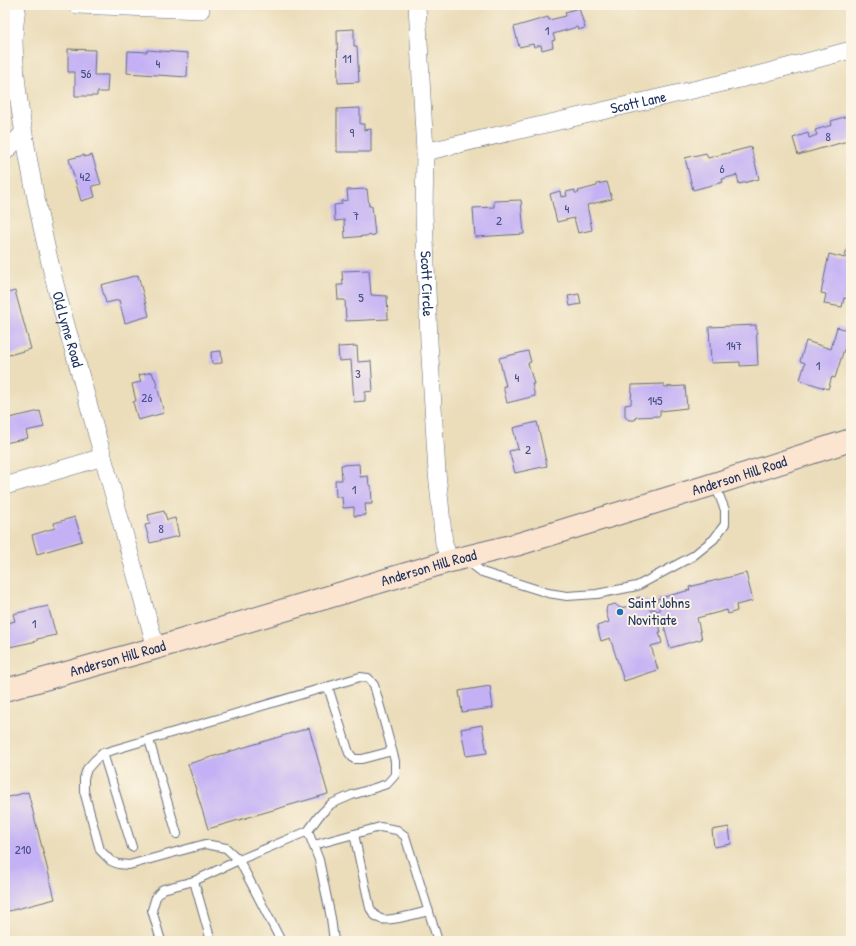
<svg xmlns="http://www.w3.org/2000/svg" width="856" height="946" font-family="'Patrick Hand',sans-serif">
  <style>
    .building { fill: #c3b0f5 }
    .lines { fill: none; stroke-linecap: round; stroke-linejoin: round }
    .lane-casing { stroke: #646c7e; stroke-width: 10 }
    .street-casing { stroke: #646c7e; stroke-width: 18 }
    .secondary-casing { stroke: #646c7e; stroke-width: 24 }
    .lane { stroke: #fff; stroke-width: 8 }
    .street { stroke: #fff; stroke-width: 17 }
    .secondary { stroke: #fce5d0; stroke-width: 22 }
    .poi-dot { fill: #1f6fb2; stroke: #fcf5e5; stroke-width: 1.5 }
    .labels { text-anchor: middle; stroke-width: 4; stroke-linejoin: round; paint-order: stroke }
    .number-label { font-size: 13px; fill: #454f84 }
    .street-label { font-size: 15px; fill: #1b2f5e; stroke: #fcf5e5 }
    .poi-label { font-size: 15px; fill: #1b2f5e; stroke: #fcf5e5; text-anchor: start }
  </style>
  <rect width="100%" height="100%" fill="#fcf5e5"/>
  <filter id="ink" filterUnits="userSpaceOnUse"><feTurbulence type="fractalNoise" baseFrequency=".025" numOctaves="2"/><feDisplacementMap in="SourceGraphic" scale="8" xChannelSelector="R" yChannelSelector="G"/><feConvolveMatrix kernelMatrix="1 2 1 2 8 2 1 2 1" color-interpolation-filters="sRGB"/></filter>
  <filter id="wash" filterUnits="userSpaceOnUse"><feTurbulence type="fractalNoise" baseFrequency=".012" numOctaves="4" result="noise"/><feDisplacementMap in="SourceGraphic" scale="16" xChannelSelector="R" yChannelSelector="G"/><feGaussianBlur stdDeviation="0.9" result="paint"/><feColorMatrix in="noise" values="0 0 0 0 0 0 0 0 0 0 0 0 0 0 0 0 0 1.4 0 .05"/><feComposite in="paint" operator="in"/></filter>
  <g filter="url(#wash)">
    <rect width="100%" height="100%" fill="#ebddba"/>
    <g id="blocks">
      <g class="building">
        <path d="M 579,8 L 585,28 L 578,30 L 577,27 L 553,34 L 555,40 L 552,41 L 553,47 L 542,50 L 541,45 L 534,47 L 533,44 L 519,47 L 514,27 L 548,17 L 549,20 L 566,16 L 565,12 Z"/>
        <path d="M 354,29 L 354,46 L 357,46 L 359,82 L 338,83 L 337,30 Z"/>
        <path d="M 68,49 L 95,50 L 94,75 L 108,75 L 107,92 L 97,92 L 97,96 L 75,96 L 75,72 L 68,72 Z"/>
        <path d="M 147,50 L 188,53 L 187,77 L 127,73 L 128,51 L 147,52 Z"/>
        <path d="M 360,108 L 360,124 L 364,124 L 364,130 L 371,129 L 371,152 L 337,152 L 337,109 Z"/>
        <path d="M 851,115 L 851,140 L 798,155 L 793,138 L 808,133 L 809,138 L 817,135 L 815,130 L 832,125 L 831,121 Z"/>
        <path d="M 751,147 L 759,179 L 739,184 L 737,175 L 722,179 L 723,182 L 693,190 L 685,158 L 706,153 L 708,158 Z"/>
        <path d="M 84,155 L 84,157 L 92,155 L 101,184 L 92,186 L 95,197 L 81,201 L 69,159 Z"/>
        <path d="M 607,182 L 612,199 L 587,205 L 592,230 L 578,233 L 574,218 L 557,222 L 550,194 L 560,191 L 561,197 L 567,196 L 566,192 L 575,190 L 575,193 L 579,193 L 578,191 L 597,186 L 597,184 Z"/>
        <path d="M 367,189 L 369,206 L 372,206 L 375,235 L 345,238 L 344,220 L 335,221 L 334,205 L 342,204 L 341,201 L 348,200 L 347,190 Z"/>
        <path d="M 521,200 L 524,234 L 475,237 L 473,208 L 494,207 L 494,201 Z"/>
        <path d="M 847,247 L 851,248 L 851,299 L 844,298 L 842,307 L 824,304 L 826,294 L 821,293 L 829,254 L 845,258 Z"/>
        <path d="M 369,270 L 371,295 L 387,296 L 388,319 L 346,321 L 345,300 L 338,300 L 337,285 L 343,285 L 342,271 Z"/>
        <path d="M 138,275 L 149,316 L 125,323 L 119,300 L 106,303 L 101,285 Z"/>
        <path d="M 15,291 L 31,349 L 5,356 L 5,294 Z"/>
        <path d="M 579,294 L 581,304 L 570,306 L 568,296 Z"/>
        <path d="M 756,325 L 758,365 L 740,366 L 740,362 L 711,363 L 709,327 Z"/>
        <path d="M 837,327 L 851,331 L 851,352 L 844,349 L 835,378 L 832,377 L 828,389 L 800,380 L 805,363 L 800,361 L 806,341 L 831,349 Z"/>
        <path d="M 357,346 L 358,362 L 371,361 L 373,391 L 365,392 L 365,401 L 354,402 L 351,360 L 339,361 L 338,347 Z"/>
        <path d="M 221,351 L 222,363 L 212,364 L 211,352 Z"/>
        <path d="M 528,351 L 531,362 L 528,363 L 534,384 L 532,384 L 535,396 L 507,403 L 503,386 L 506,386 L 499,358 Z"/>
        <path d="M 152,372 L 154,378 L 155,378 L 164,413 L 138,420 L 133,402 L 136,401 L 132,384 L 141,382 L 139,375 Z"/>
        <path d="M 664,384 L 664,387 L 685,386 L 687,408 L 660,411 L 660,416 L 636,417 L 635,420 L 629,420 L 625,417 L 625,405 L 631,404 L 632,385 Z"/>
        <path d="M 40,411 L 44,427 L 26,431 L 28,438 L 5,443 L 5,419 Z"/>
        <path d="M 537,422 L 547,466 L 515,473 L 509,451 L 518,449 L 513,428 Z"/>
        <path d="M 359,464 L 360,477 L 368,476 L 369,485 L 371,485 L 372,504 L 365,504 L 366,515 L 354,516 L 354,507 L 343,508 L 342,497 L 336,497 L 335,480 L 342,480 L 341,465 Z"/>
        <path d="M 164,511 L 167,520 L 175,518 L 179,536 L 150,543 L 145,525 L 150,524 L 148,515 Z"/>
        <path d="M 75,517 L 82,541 L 37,554 L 32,535 L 55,528 L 54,523 Z"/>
        <path d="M 746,573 L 753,601 L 736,605 L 737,611 L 728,614 L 727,610 L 697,618 L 702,639 L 670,648 L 663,622 L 659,624 L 661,632 L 659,632 L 662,643 L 651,646 L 658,670 L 624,681 L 610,638 L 601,641 L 597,626 L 609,622 L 606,612 L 607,606 L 615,604 L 620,608 L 630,606 L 634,599 L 639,597 L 645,601 L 647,600 L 650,610 L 655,609 L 656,611 L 660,610 L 657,599 L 690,590 L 689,587 Z"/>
        <path d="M 48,606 L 56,635 L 37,639 L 37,641 L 5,648 L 5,624 L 15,621 L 13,614 Z"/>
        <path d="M 490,686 L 493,708 L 462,712 L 459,691 Z"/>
        <path d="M 482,725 L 487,753 L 466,756 L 461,729 Z"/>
        <path d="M 309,728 L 328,794 L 208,829 L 188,764 Z"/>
        <path d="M 28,792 L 55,899 L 5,912 L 5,798 Z"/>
        <path d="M 729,827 L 731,844 L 714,847 L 712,830 Z"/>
      </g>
    </g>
  </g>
  <g filter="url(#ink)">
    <use href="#blocks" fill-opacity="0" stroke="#646c7e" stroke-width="1"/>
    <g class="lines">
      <defs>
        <g id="lane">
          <path d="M 466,560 L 482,572 L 548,593 L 567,596 L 597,594 L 637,586 L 693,556 L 714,539 L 725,524 L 725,510 L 715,485"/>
          <path d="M 328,687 L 349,753 L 354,759 L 362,759 L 392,751"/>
          <path d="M 149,740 L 177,834"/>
          <path d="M 103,753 L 132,847"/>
          <path d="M 354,834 L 370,908 C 373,913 375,917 381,919 C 389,922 419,913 429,911"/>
          <path d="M 314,845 L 380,827 L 397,830 L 405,836 L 438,941"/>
          <path d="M 194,881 L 211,941"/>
          <path d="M 161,941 L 152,910 L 156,897 L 163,889 L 194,881 L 239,860 L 226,848 L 205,844 L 129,865 L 118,864 L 111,861 L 100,850 L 84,791 L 84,778 L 87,769 L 95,760 L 103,753 L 360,677 L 368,678 L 374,685 L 395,761 L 395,775 L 387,784 L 352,795 L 331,804 L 319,816 L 308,831"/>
          <path d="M 281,941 L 239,860 L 308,831 L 319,860 L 331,918 L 334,941"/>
        </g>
        <g id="street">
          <path id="s1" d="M 17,5 C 16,17 14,29 14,41 C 15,91 25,140 34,189 C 45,245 57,297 74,352 L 156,648"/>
          <path d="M 77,5 L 201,10"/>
          <path id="s2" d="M 417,5 L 425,152 L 424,213 L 429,341 L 437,472 L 444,544 L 450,561"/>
          <path d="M 5,152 L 23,133"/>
          <path id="s3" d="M 425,152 L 753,76 L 851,50"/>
          <path d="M 5,486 L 103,457"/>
        </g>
        <g id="secondary">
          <path id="s4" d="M 5,690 L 156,648 L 450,561 L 519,544 L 708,486 L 851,440"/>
        </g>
      </defs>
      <use href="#lane" class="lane-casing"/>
      <use href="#street" class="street-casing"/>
      <use href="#secondary" class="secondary-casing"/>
      <use href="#lane" class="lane"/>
      <use href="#street" class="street"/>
      <use href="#secondary" class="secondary"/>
    </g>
  </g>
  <circle class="poi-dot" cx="620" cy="612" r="4"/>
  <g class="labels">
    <g class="number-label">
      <text x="547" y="35">1</text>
      <text x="347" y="63">11</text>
      <text x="158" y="68">4</text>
      <text x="86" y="78">56</text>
      <text x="352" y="137">9</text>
      <text x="828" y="141">8</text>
      <text x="722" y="173">6</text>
      <text x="85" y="181">42</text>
      <text x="567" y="213">4</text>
      <text x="356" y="220">7</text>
      <text x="499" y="225">2</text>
      <text x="361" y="302">5</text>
      <text x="734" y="350">147</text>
      <text x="818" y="370">1</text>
      <text x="358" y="378">3</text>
      <text x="517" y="382">4</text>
      <text x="147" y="402">26</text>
      <text x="655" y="405">145</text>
      <text x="528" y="454">2</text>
      <text x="354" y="494">1</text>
      <text x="161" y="533">8</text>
      <text x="34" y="628">1</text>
      <text x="23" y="854">210</text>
    </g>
    <g class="street-label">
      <text dy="5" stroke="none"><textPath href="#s3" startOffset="219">Scott Lane</textPath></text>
      <text dy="5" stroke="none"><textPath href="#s2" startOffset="279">Scott Circle</textPath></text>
      <text dy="5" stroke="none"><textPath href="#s1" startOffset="330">Old Lyme Road</textPath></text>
      <text dy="5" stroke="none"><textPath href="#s4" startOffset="765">Anderson Hill Road</textPath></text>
      <text dy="5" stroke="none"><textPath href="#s4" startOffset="441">Anderson Hill Road</textPath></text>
      <text dy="5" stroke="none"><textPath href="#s4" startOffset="117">Anderson Hill Road</textPath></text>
    </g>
    <g class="poi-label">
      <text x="628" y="608">Saint Johns<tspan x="628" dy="17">Novitiate</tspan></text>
    </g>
  </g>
  <rect width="856" height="946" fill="none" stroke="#fcf5e5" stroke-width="20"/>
</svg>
